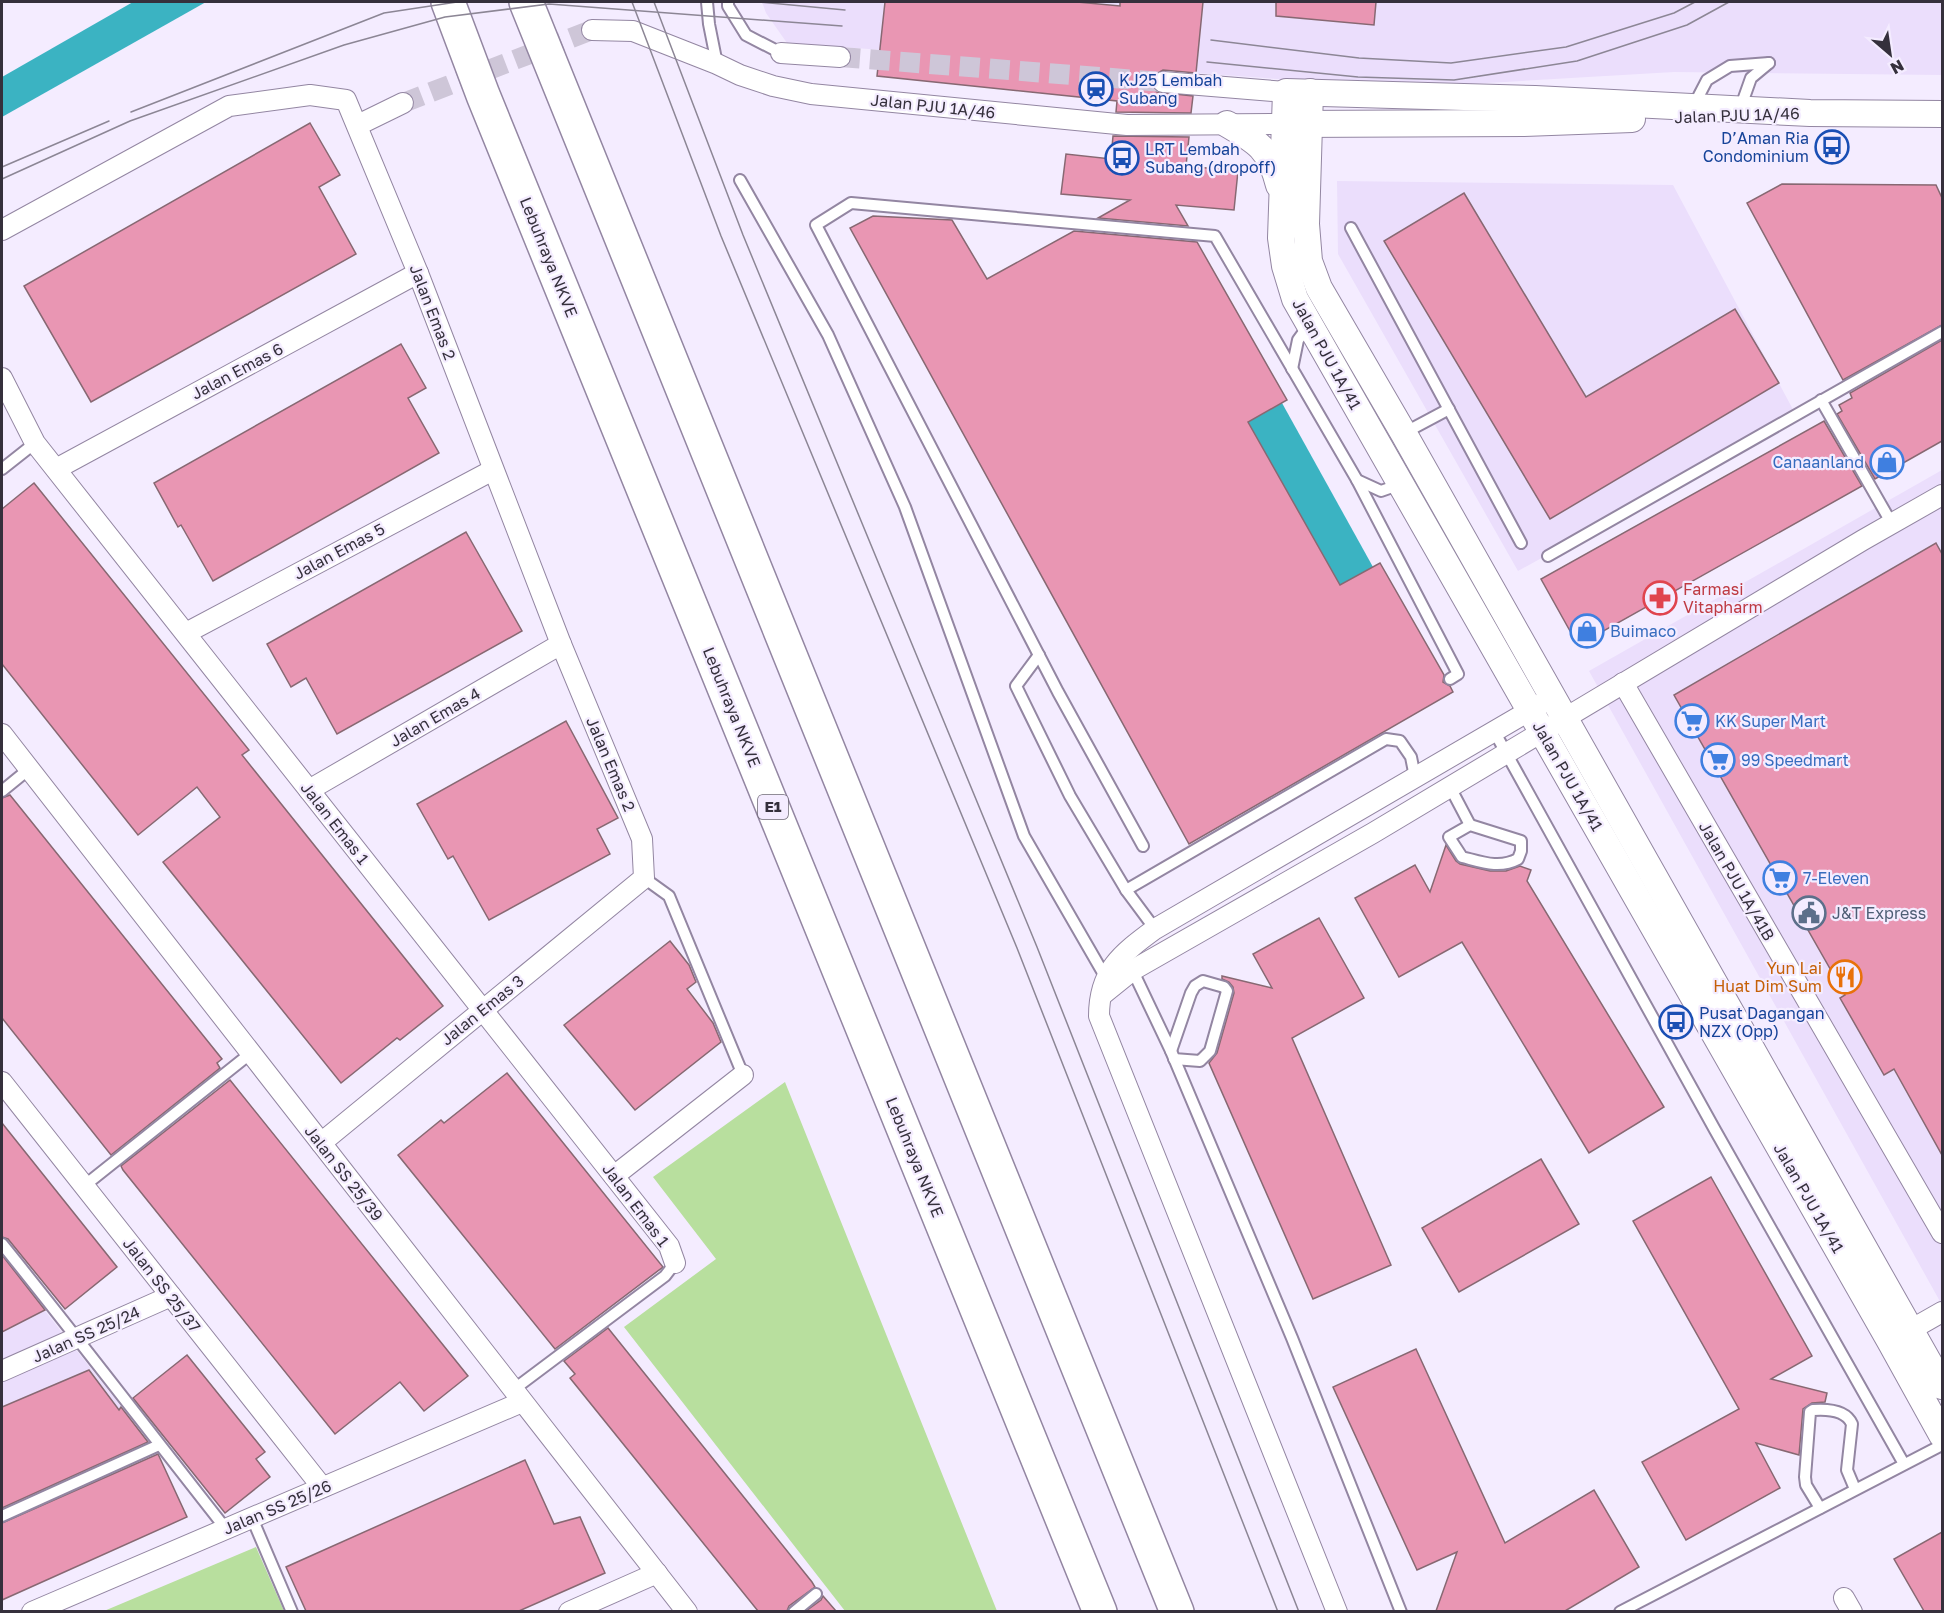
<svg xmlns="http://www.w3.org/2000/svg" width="1944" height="1613" font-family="'Golos Text',sans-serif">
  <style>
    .built { fill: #ebdefc }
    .green { fill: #b8df9e }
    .water { fill: #3bb3c2 }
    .building { fill: #e996b3; stroke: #876872; stroke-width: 1.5 }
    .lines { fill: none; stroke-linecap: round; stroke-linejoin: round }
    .minor-tunnel { stroke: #cec6d8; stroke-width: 20; stroke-dasharray: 20 10; stroke-linecap: butt }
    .service-casing { stroke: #9386a2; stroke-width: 14 }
    .minor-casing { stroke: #9386a2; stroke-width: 22 }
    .tertiary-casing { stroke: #9386a2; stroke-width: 28 }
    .motorway-casing { stroke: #9386a2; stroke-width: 36 }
    .service { stroke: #fff; stroke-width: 10 }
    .minor { stroke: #fff; stroke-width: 20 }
    .tertiary { stroke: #fff; stroke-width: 26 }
    .motorway { stroke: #fff; stroke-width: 33 }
    .tram { stroke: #8c8695; stroke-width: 1.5 }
    .labels { text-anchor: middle; stroke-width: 4.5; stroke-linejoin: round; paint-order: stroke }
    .shield { fill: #f4ecff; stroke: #6e6876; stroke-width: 1.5 }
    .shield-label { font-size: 15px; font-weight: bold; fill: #35303c }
    .transit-label { font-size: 16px; fill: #164399; stroke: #f4ecff; text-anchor: start }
    .street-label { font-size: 16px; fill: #35303c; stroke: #f4ecff }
    .shop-label { font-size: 16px; fill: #366cbe; stroke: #f4ecff; text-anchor: start }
    .health-label { font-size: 16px; fill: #be3a42; stroke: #f4ecff; text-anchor: start }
    .service-label { font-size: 16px; fill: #4e5e75; stroke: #f4ecff; text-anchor: start }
    .food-label { font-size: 16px; fill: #c56008; stroke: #f4ecff; text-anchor: end }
  </style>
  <rect width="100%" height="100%" fill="#f4ecff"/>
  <g class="built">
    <path d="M 762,2 L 1942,2 L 1942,75 L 1674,72 L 1401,88 L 787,43 L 766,13 Z"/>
    <path d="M 1337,181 L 1673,185 L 1797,417 L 1518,571 L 1338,254 Z"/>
    <path d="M 1942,470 L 1942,1305 L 1589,671 Z"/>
    <path d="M 2,1257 L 151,1444 L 2,1507 Z"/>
  </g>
  <g class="green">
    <path d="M 785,1082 L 997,1611 L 845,1611 L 624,1327 L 716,1259 L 653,1177 Z"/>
    <path d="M 256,1547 L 284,1611 L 104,1611 Z"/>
  </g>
  <g class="water">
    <path d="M 133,2 L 206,2 L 2,117 L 2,77 Z"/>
    <path d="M 1282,403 L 1373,567 L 1340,585 L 1248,422 Z"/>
  </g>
  <g class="building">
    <path d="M 885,2 L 1077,2 L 1120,6 L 1120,2 L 1203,2 L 1196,73 L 1163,70 L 1154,75 L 1151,80 L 1152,87 L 1157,92 L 1193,96 L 1191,113 L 1116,112 L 1117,101 L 877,76 Z"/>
    <path d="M 1276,2 L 1376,2 L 1374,25 L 1276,16 Z"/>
    <path d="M 310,123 L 340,175 L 319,187 L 356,254 L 91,402 L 24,286 Z"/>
    <path d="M 1113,136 L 1189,137 L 1186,166 L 1238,171 L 1234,210 L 1176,205 L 1188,226 L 1098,218 L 1130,200 L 1061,194 L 1066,154 L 1111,159 Z"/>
    <path d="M 1782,184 L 1936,185 L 1942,198 L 1942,325 L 1843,380 L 1747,203 Z"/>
    <path d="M 1464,193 L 1586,397 L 1735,309 L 1779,383 L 1550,519 L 1384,241 Z"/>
    <path d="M 873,216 L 952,220 L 987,279 L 1074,231 L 1197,242 L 1287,400 L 1248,422 L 1340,585 L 1380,563 L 1444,675 L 1443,682 L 1450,686 L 1453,692 L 1189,844 L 850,228 Z"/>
    <path d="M 1942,340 L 1942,441 L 1875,479 L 1837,414 L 1842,411 L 1839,405 L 1852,398 L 1850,393 Z"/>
    <path d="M 401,344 L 426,388 L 408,398 L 439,453 L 213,581 L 181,525 L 178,527 L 154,483 Z"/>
    <path d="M 1824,421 L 1862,486 L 1591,638 L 1570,631 L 1541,579 Z"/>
    <path d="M 34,483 L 249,750 L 242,755 L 443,1006 L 400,1040 L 397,1038 L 341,1083 L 163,862 L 220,817 L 197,787 L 138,835 L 2,664 L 2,509 Z"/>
    <path d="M 466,532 L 522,631 L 337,734 L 306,678 L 291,687 L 267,644 Z"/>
    <path d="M 1936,543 L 1942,554 L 1942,1155 L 1894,1069 L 1884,1075 L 1840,998 L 1845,995 L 1674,695 Z"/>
    <path d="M 566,721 L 618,818 L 597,829 L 610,854 L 489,920 L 453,856 L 448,859 L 417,804 Z"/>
    <path d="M 10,795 L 222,1059 L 217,1063 L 220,1068 L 111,1155 L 2,1018 L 2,798 Z"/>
    <path d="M 1446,845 L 1456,861 L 1460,864 L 1490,871 L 1506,871 L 1520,866 L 1531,870 L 1527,881 L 1664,1107 L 1589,1153 L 1462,942 L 1399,977 L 1355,898 L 1415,865 L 1430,892 Z"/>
    <path d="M 1319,918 L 1364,998 L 1292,1038 L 1391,1265 L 1313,1299 L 1209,1063 L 1217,1053 L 1234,993 L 1233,987 L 1229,982 L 1222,979 L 1222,976 L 1272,988 L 1253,954 Z"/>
    <path d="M 670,941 L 689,965 L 696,982 L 687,989 L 713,1023 L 721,1042 L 635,1110 L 564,1025 Z"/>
    <path d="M 507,1073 L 663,1267 L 555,1349 L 398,1155 L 441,1120 L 444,1123 Z"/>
    <path d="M 230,1080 L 468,1376 L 424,1411 L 400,1382 L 335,1434 L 123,1170 L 121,1166 Z"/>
    <path d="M 2,1123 L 117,1267 L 65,1309 L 8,1239 L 2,1237 Z"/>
    <path d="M 1541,1159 L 1579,1224 L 1459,1292 L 1422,1228 Z"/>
    <path d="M 1711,1177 L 1812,1356 L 1771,1379 L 1827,1393 L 1825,1402 L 1812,1403 L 1803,1409 L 1799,1455 L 1756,1443 L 1780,1488 L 1686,1540 L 1642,1462 L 1739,1409 L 1633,1221 Z"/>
    <path d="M 2,1255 L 45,1310 L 2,1332 Z"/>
    <path d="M 608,1328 L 812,1582 L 815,1587 L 789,1606 L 787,1611 L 758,1611 L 570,1378 L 575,1374 L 564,1361 Z"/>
    <path d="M 1416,1349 L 1505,1543 L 1594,1490 L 1639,1567 L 1565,1611 L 1436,1611 L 1457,1552 L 1417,1570 L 1333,1387 Z"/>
    <path d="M 187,1355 L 265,1452 L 256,1459 L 270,1477 L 225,1513 L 133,1398 Z"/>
    <path d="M 89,1370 L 119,1410 L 121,1407 L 148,1442 L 2,1508 L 2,1407 Z"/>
    <path d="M 158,1454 L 187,1517 L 2,1600 L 2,1523 Z"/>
    <path d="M 525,1460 L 554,1524 L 580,1517 L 605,1573 L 519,1611 L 306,1611 L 286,1567 Z"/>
    <path d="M 1942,1532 L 1942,1611 L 1924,1611 L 1894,1559 Z"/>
    <path d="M 823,1596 L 836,1611 L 806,1611 L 821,1600 Z"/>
  </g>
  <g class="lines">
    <g class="minor-tunnel">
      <path d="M 840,57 L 1163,82"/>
      <path d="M 403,103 L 592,30"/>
    </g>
    <defs>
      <g id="service">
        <path d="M 707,2 L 709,24 L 717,64"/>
        <path d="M 728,2 L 728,6 L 746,35 L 781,53"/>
        <path d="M 1693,107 L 1707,80 L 1730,66 L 1769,63"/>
        <path d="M 1740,109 L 1751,78 L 1769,63"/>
        <path d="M 740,180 L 828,335 L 905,507 L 1024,836 L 1106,978"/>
        <path d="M 1351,228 L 1521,543"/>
        <path d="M 1292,369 L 1298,340 L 1309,325"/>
        <path d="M 1821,400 L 1892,524"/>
        <path d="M 1404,433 L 1449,409"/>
        <path d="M 2,469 L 35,443"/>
        <path d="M 1357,480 L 1458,674 L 1450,679"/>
        <path d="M 1548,556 L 1942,332"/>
        <path d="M 1039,655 L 1016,686 L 1070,796 L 1126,890 L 1155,929"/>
        <path d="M 1494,731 L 1715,1130 L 1904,1464"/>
        <path d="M 1450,787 L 1470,825"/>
        <path d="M 2,791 L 29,769"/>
        <path d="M 1470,825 L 1521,841 L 1521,851 L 1518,859 C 1499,869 1482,862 1462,857 L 1449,837 Z"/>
        <path d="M 1143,846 L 1058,692 L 816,225 L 851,203 L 1215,236 L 1357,480 L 1381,491 L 1401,484"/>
        <path d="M 644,878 L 669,896 L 743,1075"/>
        <path d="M 1126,890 L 1386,739 L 1400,741 L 1411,757 L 1415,777"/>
        <path d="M 1131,967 L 1171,1051 L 1292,1338 L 1401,1612"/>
        <path d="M 1171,1051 L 1191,993 L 1195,986 L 1203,981 L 1224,987 L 1227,991 L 1210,1051 L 1200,1061 L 1174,1059"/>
        <path d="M 84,1186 L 251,1053"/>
        <path d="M 2,1244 C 78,1338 151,1434 226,1529"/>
        <path d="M 513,1390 L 665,1276 L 675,1263"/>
        <path d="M 1820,1508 L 1806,1485 L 1805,1477 L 1810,1412 L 1813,1410 C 1827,1409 1846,1410 1852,1424 L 1847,1470 L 1855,1489"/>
        <path d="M 2,1516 L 159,1445"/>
        <path d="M 252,1518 L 292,1612"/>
        <path d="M 794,1612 L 816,1594"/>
        <path d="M 1620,1612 L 1942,1445"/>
      </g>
      <g id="minor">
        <path d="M 592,30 L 633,31 L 717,64 L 740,75 L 773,86 L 811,94 L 1127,125 L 1285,124"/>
        <path d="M 781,53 L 840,57"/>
        <path d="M 1163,82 L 1286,92"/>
        <path d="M 358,125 L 403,103"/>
        <path d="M 2,230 L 229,106 L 310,95 L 346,100 L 418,273 L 561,644 L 642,839 L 644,878 L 321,1143"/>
        <path d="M 2,378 L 35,443 L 669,1246 L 675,1263"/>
        <path d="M 56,469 L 418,273"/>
        <path d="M 186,633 L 493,470"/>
        <path d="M 1623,683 L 1942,1233"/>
        <path d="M 2,734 L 687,1612"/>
        <path d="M 309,790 L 561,644"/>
        <path d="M 1102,995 L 1133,970 L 1373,833 L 1863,540 L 1942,495"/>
        <path d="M 2,1082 L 322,1487"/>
        <path d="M 614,1176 L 743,1075"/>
        <path d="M 1898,1337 L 1942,1312"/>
        <path d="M 2,1371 L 171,1296"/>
        <path d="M 1844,1598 L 1852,1612"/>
        <path d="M 32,1612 L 522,1402"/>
        <path d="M 569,1612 L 657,1573"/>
        <path d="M 1337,1612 L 1099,1016 C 1099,971 1121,954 1155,929 L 1541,704"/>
      </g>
      <g id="tertiary">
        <path d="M 1310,92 L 1306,224 L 1309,261 L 1319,288 L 1404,434 L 1942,1386"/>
        <path d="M 1942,114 L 1810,113 L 1535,99 L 1286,92 L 1281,238 L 1285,266 L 1295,299 L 1890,1341 L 1942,1435"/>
        <path d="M 1227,124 C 1258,142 1270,149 1279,185"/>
        <path d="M 1291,124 L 1524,123 L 1632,119"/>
      </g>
      <g id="motorway">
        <path d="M 448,2 L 483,95 L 1100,1612"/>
        <path d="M 526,2 L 1177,1612"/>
      </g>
    </defs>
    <use href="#service" class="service-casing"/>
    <use href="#minor" class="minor-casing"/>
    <use href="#tertiary" class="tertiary-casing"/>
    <use href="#motorway" class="motorway-casing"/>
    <use href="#service" class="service"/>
    <use href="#minor" class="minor"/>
    <use href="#tertiary" class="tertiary"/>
    <use href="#motorway" class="motorway"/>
    <g class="tram">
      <path d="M 632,2 L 721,236 L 1017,948 L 1278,1612"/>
      <path d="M 654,2 L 743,235 L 1037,947 L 1299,1612"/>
      <path d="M 759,2 L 845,10"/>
      <path d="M 1211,40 L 1359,58 L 1451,63 L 1566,47 L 1674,13 L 1695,2"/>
      <path d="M 1207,62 L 1358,77 L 1454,80 L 1577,61 L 1687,25 L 1729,2"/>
      <path d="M 131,112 L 384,13 L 457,2"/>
      <path d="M 2,167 L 109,121"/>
      <path d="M 2,179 L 130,121 L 344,45 L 445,17 L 549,4 L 842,26"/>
    </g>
  </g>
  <defs>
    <symbol id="station-ring" viewBox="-11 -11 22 22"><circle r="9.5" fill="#f4ecff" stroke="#1a4fb4" stroke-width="1.5"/><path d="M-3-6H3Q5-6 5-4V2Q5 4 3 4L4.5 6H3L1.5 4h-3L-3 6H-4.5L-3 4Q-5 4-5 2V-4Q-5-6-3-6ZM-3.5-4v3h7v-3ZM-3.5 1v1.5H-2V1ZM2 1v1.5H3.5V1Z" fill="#1a4fb4"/></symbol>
    <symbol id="bus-ring" viewBox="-11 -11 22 22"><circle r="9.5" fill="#f4ecff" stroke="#1a4fb4" stroke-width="1.5"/><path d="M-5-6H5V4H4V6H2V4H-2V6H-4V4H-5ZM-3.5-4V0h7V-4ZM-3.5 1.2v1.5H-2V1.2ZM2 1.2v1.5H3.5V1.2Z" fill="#1a4fb4"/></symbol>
    <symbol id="shop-ring" viewBox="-11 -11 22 22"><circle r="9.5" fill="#f4ecff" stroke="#3f7fe0" stroke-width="1.5"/><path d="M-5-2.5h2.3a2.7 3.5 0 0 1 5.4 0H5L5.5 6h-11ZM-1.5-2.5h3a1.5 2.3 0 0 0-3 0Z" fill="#3f7fe0"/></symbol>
    <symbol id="pharmacy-ring" viewBox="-11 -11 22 22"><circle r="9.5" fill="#f4ecff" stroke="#e0444e" stroke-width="1.5"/><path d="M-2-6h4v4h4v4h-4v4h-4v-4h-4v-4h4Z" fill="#e0444e"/></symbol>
    <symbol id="supermarket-ring" viewBox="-11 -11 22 22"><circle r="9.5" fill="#f4ecff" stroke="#3f7fe0" stroke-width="1.5"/><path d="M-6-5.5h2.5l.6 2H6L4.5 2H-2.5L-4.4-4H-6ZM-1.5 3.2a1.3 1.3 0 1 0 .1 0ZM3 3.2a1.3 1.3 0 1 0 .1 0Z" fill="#3f7fe0"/></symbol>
    <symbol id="civic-ring" viewBox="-11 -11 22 22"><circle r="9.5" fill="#f4ecff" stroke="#5c6f8a" stroke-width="1.5"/><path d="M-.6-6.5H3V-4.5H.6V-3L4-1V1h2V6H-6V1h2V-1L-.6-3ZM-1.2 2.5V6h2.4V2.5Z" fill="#5c6f8a"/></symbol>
    <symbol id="restaurant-ring" viewBox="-11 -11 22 22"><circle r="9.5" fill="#f4ecff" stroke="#e8710a" stroke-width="1.5"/><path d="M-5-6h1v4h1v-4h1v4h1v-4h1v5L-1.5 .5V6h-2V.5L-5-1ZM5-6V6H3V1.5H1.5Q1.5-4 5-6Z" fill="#e8710a"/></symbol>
  </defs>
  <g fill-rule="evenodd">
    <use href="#station-ring" x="1077" y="70" width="38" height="38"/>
    <use href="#bus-ring" x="1813" y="128" width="38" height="38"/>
    <use href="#bus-ring" x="1103" y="139" width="38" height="38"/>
    <use href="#shop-ring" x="1868" y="443" width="38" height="38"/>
    <use href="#pharmacy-ring" x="1641" y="579" width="38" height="38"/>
    <use href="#shop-ring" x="1568" y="612" width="38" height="38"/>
    <use href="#supermarket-ring" x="1673" y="702" width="38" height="38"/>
    <use href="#supermarket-ring" x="1699" y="741" width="38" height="38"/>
    <use href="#supermarket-ring" x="1761" y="859" width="38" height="38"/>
    <use href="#civic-ring" x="1790" y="894" width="38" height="38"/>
    <use href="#restaurant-ring" x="1826" y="958" width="38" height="38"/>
    <use href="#bus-ring" x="1657" y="1003" width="38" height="38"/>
  </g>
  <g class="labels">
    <rect class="shield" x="758" y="795" width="30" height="24" rx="4.5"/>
    <g class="shield-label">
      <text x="773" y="812">E1</text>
    </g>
    <g class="transit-label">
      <text x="1119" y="86">KJ25 Lembah<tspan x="1119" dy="18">Subang</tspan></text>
      <text x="1809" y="144" text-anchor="end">D’Aman Ria<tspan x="1809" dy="18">Condominium</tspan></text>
      <text x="1145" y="155">LRT Lembah<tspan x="1145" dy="18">Subang (dropoff)</tspan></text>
      <text x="1699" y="1019">Pusat Dagangan<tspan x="1699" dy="18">NZX (Opp)</tspan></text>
    </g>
    <g class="street-label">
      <text transform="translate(933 106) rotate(6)" y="6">Jalan PJU 1A/46</text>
      <text transform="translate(1737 115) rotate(-2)" y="6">Jalan PJU 1A/46</text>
      <text transform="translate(549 257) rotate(68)" y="6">Lebuhraya NKVE</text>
      <text transform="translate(433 312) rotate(69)" y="6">Jalan Emas 2</text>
      <text transform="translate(1327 354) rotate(61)" y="6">Jalan PJU 1A/41</text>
      <text transform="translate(237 371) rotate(-28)" y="6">Jalan Emas 6</text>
      <text transform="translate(339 551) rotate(-28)" y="6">Jalan Emas 5</text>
      <text transform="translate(732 707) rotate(68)" y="6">Lebuhraya NKVE</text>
      <text transform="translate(435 717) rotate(-30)" y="6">Jalan Emas 4</text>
      <text transform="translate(611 764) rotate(67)" y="6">Jalan Emas 2</text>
      <text transform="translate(1568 776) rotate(60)" y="6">Jalan PJU 1A/41</text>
      <text transform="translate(335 823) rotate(52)" y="6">Jalan Emas 1</text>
      <text transform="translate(1737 881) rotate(60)" y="6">Jalan PJU 1A/41B</text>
      <text transform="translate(482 1010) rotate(-39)" y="6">Jalan Emas 3</text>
      <text transform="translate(915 1157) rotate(68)" y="6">Lebuhraya NKVE</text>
      <text transform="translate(344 1173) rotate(52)" y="6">Jalan SS 25/39</text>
      <text transform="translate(1809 1198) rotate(60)" y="6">Jalan PJU 1A/41</text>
      <text transform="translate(636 1205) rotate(53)" y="6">Jalan Emas 1</text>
      <text transform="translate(162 1285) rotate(52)" y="6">Jalan SS 25/37</text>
      <text transform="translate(86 1334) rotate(-24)" y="6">Jalan SS 25/24</text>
      <text transform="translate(277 1507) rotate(-23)" y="6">Jalan SS 25/26</text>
    </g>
    <g class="shop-label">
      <text x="1864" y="468" text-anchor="end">Canaanland</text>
      <text x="1610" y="637">Buimaco</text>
      <text x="1715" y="727">KK Super Mart</text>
      <text x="1741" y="766">99 Speedmart</text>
      <text x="1803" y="884">7-Eleven</text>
    </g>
    <g class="health-label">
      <text x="1683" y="595">Farmasi<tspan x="1683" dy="18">Vitapharm</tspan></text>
    </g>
    <g class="service-label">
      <text x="1832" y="919">J&amp;T Express</text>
    </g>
    <g class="food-label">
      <text x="1822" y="974">Yun Lai<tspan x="1822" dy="18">Huat Dim Sum</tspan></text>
    </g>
  </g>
  <rect width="1944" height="1613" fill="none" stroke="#35303c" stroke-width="6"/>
  <g transform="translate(1890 54) rotate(151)" stroke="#f4ecff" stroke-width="4.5" paint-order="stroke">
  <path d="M0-4.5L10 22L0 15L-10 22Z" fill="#35303c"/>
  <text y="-9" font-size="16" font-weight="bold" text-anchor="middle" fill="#35303c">N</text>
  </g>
</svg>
